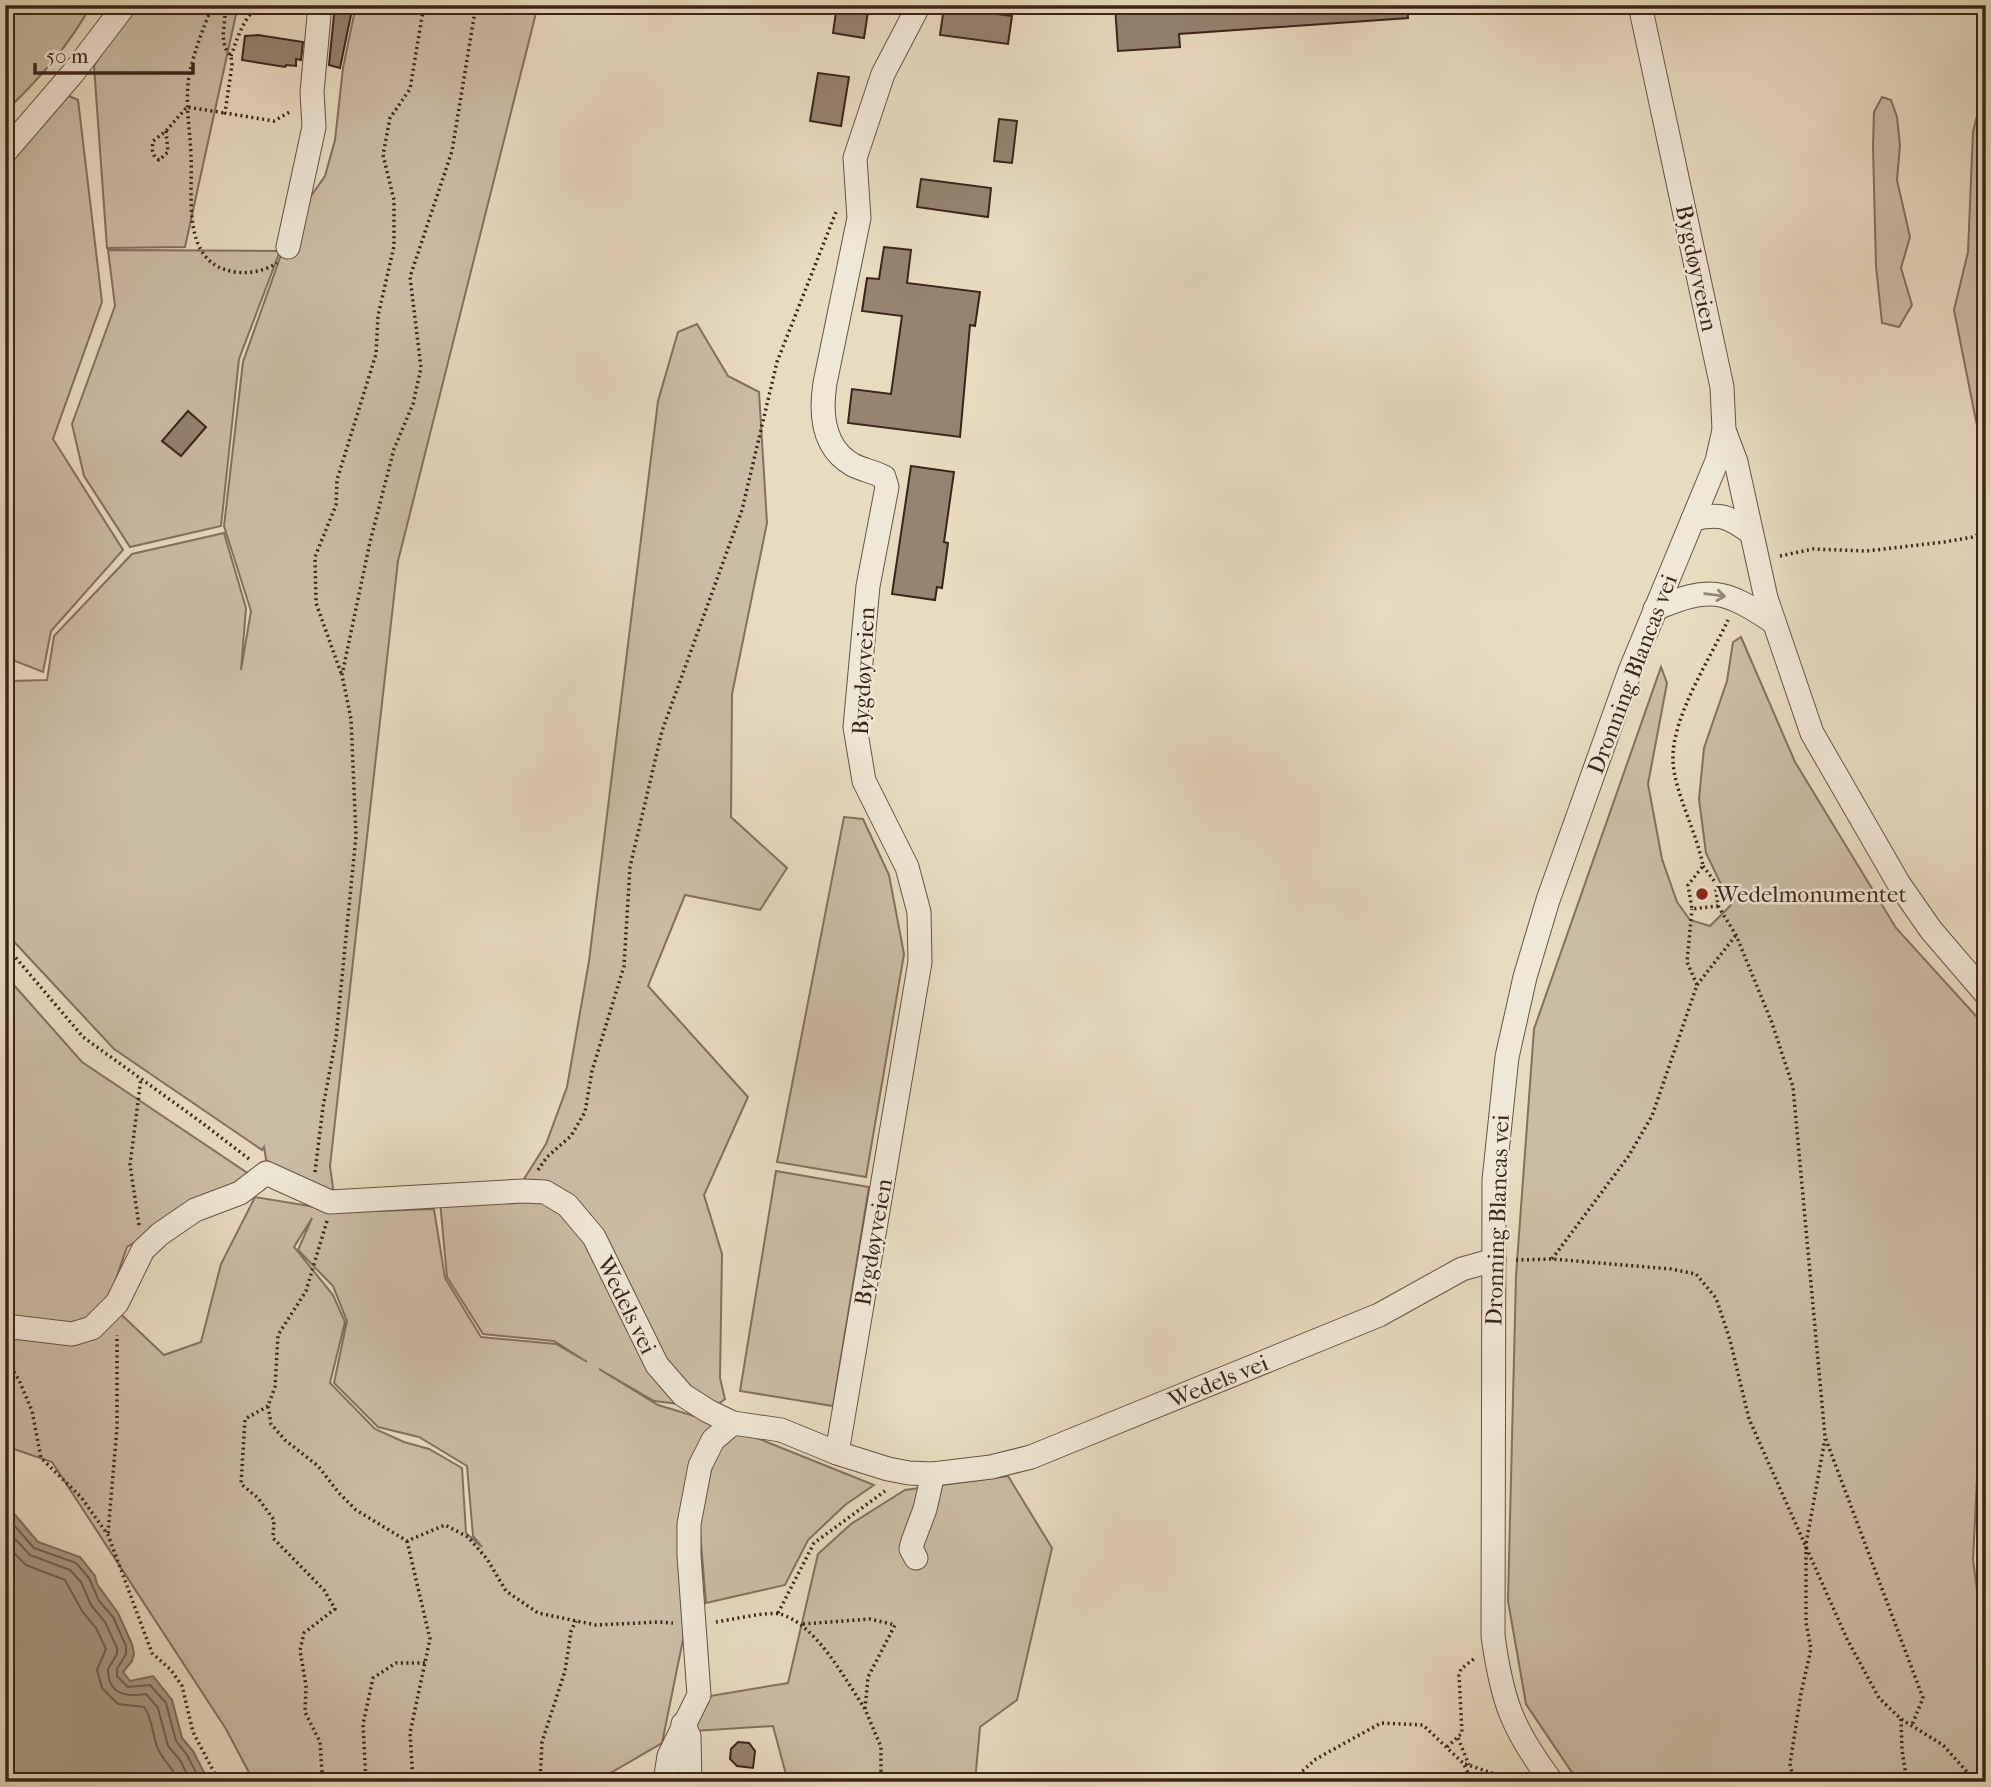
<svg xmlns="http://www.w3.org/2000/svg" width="1991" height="1787" font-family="'IM FELL French Canon',serif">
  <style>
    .green { fill: #cbbda4; stroke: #84705f; stroke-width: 2; fill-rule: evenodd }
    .water { fill: #ae9d88; stroke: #806d5c; stroke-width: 2 }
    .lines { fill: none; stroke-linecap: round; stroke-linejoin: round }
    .shore { stroke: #756051; stroke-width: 2 }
    .building { fill: #958470; stroke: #3c241a; stroke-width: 2 }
    .minor-casing { stroke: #675244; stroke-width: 25 }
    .path { stroke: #3c241a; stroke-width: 3.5; stroke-dasharray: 2 3.5; stroke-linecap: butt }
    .minor { stroke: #f0e8d6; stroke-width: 23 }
    .oneway { stroke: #968678 }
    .poi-dot { fill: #8f2418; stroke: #f0e8d6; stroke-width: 2.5 }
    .labels { text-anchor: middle; stroke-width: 5; stroke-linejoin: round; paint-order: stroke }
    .street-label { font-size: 23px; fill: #3c241a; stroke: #f0e8d6 }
    .poi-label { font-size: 23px; fill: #3c241a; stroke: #f0e8d6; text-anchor: start }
  </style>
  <rect width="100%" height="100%" fill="#e8dcc0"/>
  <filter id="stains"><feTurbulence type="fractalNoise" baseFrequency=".00286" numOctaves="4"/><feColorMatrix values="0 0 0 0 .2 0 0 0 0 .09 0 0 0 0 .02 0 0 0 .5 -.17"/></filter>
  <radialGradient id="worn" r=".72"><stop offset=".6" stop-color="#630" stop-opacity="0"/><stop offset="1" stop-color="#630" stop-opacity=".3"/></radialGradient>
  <g class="green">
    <path d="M 5,5 L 91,5 C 69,46 38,80 5,112 Z"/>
    <path d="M 132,5 L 238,5 L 185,247 L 107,248 L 94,66 Z"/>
    <path d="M 356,5 L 538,5 L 398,561 L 330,1166 L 334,1195 L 267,1165 L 264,1147 L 262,1150 L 114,1049 L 5,932 L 5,676 L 10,681 L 47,680 L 54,636 L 132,554 L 224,533 L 246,608 L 241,670 L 251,611 L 224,526 L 243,362 L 282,252 L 302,209 L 325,176 L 335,140 L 343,68 Z"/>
    <path d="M 1986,80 L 1986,454 L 1976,421 L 1954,310 L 1968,252 L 1973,132 Z"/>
    <path d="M 69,96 L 78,100 L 102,302 L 53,439 L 123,550 L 51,631 L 43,672 L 5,657 L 5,138 Z"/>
    <path d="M 1882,97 L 1891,100 L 1897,117 L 1900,145 L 1897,180 L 1910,237 L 1901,268 L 1912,305 L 1899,327 L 1882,323 L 1876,266 L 1873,147 L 1874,112 Z"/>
    <path d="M 108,250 L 280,251 L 239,359 L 221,526 L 130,547 L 84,476 L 72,424 L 115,306 Z"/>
    <path d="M 697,324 L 728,376 L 759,392 L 767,523 L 732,694 L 731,817 L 787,868 L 760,910 L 685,895 L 648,986 L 748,1097 L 704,1195 L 722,1254 L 720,1378 L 725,1399 L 713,1408 L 654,1401 L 599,1369 L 658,1405 L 714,1422 L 693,1458 L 687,1620 L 662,1743 L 595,1782 L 254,1782 L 226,1729 L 52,1462 L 5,1446 L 5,975 L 82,1062 L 249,1174 L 127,1247 L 108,1302 L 164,1355 L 201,1342 L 221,1264 L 255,1197 L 346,1212 L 434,1209 L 445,1278 L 481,1337 L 556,1344 L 587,1362 L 554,1341 L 483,1334 L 447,1277 L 440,1201 L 512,1198 L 546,1144 L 567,1087 L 589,961 L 658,401 L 678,332 ZM 312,1218 L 298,1250 L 333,1286 L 347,1321 L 334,1383 L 378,1427 L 419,1437 L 467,1466 L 473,1536 L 482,1547 L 466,1533 L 462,1468 L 429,1449 L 404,1442 L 375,1429 L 330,1383 L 345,1322 L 333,1295 L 294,1247 Z"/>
    <path d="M 1741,637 L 1795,762 L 1896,928 L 1986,1027 L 1986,1296 L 1973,1560 L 1986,1655 L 1986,1782 L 1583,1782 L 1571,1771 L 1526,1704 L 1508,1601 L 1516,1276 L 1534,1029 L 1661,667 L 1667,683 L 1648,784 L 1662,859 L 1677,902 L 1690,920 L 1710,926 L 1731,905 L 1706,853 L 1699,799 L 1704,748 L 1727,681 L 1733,642 Z"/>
    <path d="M 844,817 L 863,819 L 889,875 L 904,954 L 866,1177 L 777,1162 Z"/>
    <path d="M 776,1171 L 869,1187 L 833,1406 L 740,1391 Z"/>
    <path d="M 739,1431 L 874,1485 L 845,1505 L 808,1540 L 785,1585 L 706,1603 L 699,1520 L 713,1462 L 724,1439 Z"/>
    <path d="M 1008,1476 L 1052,1548 L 1017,1700 L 980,1727 L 975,1782 L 788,1782 L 773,1726 L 694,1731 L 698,1698 L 788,1683 L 818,1554 L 851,1524 L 905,1490 Z"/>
  </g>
  <path class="water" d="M 5,1508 L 10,1509 L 38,1542 L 80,1557 L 95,1576 L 97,1584 L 118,1613 L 132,1644 L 134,1654 L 132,1661 L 123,1672 L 130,1681 L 153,1676 L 172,1700 L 182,1738 L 193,1751 L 209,1782 L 5,1782 Z"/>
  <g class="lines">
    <g class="shore">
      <path d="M 5,1515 L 34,1548 L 76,1563 L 89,1578 L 99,1601 L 113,1617 L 126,1646 L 126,1654 L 117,1669 L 117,1676 L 128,1687 L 150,1685 L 166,1703 L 176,1741 L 187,1755 L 201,1782"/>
      <path d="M 5,1528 L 30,1555 L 70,1570 L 81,1582 L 91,1605 L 105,1622 L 117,1648 L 117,1654 L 108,1669 C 108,1695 126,1697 146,1694 L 158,1708 L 168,1746 L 180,1760 L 191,1782"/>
      <path d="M 5,1544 L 26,1565 L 65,1580 L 82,1611 L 96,1628 L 106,1649 L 97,1670 L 102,1688 L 118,1704 L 144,1707 C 153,1719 152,1735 158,1749 C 163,1760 174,1770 180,1782"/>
    </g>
  </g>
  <g class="building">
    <path d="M 335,5 L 353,5 L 340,68 L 329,65 Z"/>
    <path d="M 837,5 L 869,5 L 864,38 L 833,33 Z"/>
    <path d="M 1115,5 L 1407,5 L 1408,18 L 1179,34 L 1180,47 L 1118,51 Z"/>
    <path d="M 944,7 L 1012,16 L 1008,44 L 940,35 Z"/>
    <path d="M 258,35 L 303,42 L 301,60 L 296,59 L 296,66 L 286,65 L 285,67 L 242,60 L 245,36 Z"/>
    <path d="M 818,73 L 849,77 L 841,126 L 810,121 Z"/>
    <path d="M 999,119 L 1017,121 L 1012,163 L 994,161 Z"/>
    <path d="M 921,179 L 991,188 L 988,217 L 917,207 Z"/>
    <path d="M 884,247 L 911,250 L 907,283 L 980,292 L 975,326 L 970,325 L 960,437 L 848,423 L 852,389 L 891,394 L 902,316 L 862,311 L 867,278 L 879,279 Z"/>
    <path d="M 188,411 L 206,427 L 181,456 L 162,441 Z"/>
    <path d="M 911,466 L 954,472 L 944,542 L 948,543 L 942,588 L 937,587 L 935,600 L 892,594 Z"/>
    <path d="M 738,1742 L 749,1743 L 755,1751 L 753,1768 L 737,1766 L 730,1759 L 731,1749 Z"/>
  </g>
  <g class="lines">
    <defs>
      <g id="minor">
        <path d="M 1640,5 L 1722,387 L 1724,430 L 1736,462 L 1766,598 L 1812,733 L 1899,884 L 1931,930 L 1986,994"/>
        <path d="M 5,152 L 73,73 L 125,5"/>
        <path d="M 288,247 L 314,127 L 312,92 L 320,5"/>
        <path d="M 1693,519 C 1720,513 1728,516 1750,532"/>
        <path d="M 1655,609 C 1710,586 1723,589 1772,621"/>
        <path d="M 5,1326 L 72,1334 L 92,1328 L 117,1303 L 143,1250 L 160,1234 L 195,1210 L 240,1193 L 266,1173 L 330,1202 L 523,1191 L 545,1192 L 567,1205 L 594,1237 L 657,1365 L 683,1395 L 708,1411 L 733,1423 L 781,1430 L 837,1453 L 888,1469 L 909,1473 L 933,1474 L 991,1467 L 1031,1457 L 1379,1315 L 1462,1269 L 1494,1260"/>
        <path d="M 837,1453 L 920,962 L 919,912 L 907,867 L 864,781 L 855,727 L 868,586 L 887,487 L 884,477 C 874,472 863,470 853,465 C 823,448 820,415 825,383 L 859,218 L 855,158 L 883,74 L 919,5"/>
        <path d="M 916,1558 L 911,1549 L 913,1541 L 925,1509 L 933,1474"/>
        <path d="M 683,1724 L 689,1736 L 690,1782"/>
        <path d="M 665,1782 L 669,1756 L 699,1695 L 689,1555 L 689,1524 L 700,1466 L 713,1440 L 733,1423"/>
        <path d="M 1552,1782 C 1512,1729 1502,1701 1493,1636 L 1494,1180 L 1507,1057 L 1525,977 L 1548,900 L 1630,671 L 1717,461 L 1724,430"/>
      </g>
    </defs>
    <use href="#minor" class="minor-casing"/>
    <g class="path">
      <path d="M 213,5 C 204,25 195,50 190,71 C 184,100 190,127 191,156 C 193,197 180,265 236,272 C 250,274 264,271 277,263"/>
      <path d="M 226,5 L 223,36 L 225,48 L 231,56 L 232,65 L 225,113 L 274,121 L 291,111"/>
      <path d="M 231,56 C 238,36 243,19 259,5"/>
      <path d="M 166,131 L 168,152 L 159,160 C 151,155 152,149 153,141 L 166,131 L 187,107 L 225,113"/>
      <path d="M 1780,556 L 1813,549 L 1867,551 L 1944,542 L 1973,537 L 1986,530"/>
      <path d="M 341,673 L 316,603 L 315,557 L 336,505 L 337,480 L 376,354 L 378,316 L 394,246 L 394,200 L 383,155 L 390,118 L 410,89 L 424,5"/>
      <path d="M 1703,866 L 1715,882 L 1718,906 L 1692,909 L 1688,885 L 1703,866 C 1697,833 1674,791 1673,761 C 1671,718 1710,659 1728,620"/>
      <path d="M 1718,906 L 1736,935 L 1772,1023 L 1793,1087 L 1825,1437 L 1923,1698 L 1912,1725"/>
      <path d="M 5,945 L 83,1037 L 201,1122 L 249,1159"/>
      <path d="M 1697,985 L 1736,935"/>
      <path d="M 538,1170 L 547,1157 L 571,1136 L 585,1112 L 592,1071 L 624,966 L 630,867 L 662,731 L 742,510 L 777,362 L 836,212"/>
      <path d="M 315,1172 L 323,1107 L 336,1038 L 356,836 L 351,719 L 342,675 L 370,542 L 394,449 L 413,404 L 421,368 L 410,277 L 452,151 L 476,5"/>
      <path d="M 327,1221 L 306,1291 L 278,1335 L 275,1387 L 268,1406 L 271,1424 L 285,1440 L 318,1466 L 339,1493 L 356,1510 L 407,1541 L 445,1525 L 468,1537 L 487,1559 L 506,1591 L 538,1613 L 596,1625 L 659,1622 L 673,1623"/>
      <path d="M 139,1225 L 130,1165 L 141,1078"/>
      <path d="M 1552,1259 L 1628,1157 L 1652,1116 L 1697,985 L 1687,962 L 1692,909"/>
      <path d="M 1516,1260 L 1552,1259 L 1671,1269 L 1696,1274 L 1716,1298 L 1730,1340 L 1749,1419 L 1847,1639 L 1879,1698 L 1901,1719 L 1943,1745 L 1976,1782"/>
      <path d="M 5,1358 L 19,1380 L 32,1411 L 41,1458 L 81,1497 L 108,1535 L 152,1653 L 171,1670 L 182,1686 L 193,1732 L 219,1782"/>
      <path d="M 268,1406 L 245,1419 L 241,1484 L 258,1498 L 274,1520 L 273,1538 L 324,1590 L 335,1609 L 304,1633 L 300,1650 L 306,1686 L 305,1712 L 320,1742 L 322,1772 L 317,1782"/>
      <path d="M 108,1533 L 117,1428 L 117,1335"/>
      <path d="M 407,1541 L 430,1639 L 410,1733 L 413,1782"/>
      <path d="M 778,1613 L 814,1543 L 885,1491"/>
      <path d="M 716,1622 C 730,1620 769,1611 780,1614 C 816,1624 845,1679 865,1709"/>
      <path d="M 803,1624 L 870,1619 L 895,1625 L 868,1677 L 865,1709 L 881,1747 L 881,1782"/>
      <path d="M 1901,1719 L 1902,1750 L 1907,1782"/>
      <path d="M 1458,1738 L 1469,1765"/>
      <path d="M 1447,1747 L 1462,1733 L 1459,1675 L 1461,1669 L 1475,1658"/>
      <path d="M 1465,1764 L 1513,1780 L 1524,1780"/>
      <path d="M 366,1782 L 363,1724 L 373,1678 L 396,1663 L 425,1663"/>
      <path d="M 540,1782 L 542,1742 L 565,1671 L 571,1631 L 576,1621"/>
      <path d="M 1290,1782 L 1316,1759 L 1381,1723 L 1423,1725 L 1463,1763 L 1473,1782"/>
      <path d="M 1794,1782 L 1790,1764 L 1801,1693 L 1811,1649 L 1806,1623 L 1806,1544 L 1825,1439"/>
    </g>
    <use href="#minor" class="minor"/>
  </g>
  <defs><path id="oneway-shaft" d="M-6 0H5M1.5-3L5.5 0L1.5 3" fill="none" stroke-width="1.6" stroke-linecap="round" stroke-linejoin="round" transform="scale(1.75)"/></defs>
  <use class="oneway" href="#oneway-shaft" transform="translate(1715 595) rotate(8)"/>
  <circle class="poi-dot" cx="1702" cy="894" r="7"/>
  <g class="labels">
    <g class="street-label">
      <text transform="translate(1697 268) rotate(78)" y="8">Bygdøyveien</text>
      <text transform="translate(863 671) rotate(-87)" y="8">Bygdøyveien</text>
      <text transform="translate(1632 674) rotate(-69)" y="8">Dronning Blancas vei</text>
      <text transform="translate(1497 1220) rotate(-88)" y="8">Dronning Blancas vei</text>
      <text transform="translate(873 1242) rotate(-80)" y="8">Bygdøyveien</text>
      <text transform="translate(627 1305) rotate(64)" y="8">Wedels vei</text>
      <text transform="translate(1218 1381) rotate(-22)" y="8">Wedels vei</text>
    </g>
    <g class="poi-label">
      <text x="1716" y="902">Wedelmonumentet</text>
    </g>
  </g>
  <rect width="1991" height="1787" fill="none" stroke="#e8dcc0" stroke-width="28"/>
  <rect x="7" y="7" width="1977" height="1773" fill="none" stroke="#3c241a" stroke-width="3.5"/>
  <rect x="14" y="14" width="1963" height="1759" fill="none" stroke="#3c241a" stroke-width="2"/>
  <path d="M35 63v10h158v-10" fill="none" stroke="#3c241a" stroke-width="3.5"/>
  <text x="46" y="63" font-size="21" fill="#3c241a" stroke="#f0e8d6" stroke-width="5" paint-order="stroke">50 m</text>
  <rect width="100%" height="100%" filter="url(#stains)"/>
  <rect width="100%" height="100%" fill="url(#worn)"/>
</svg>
